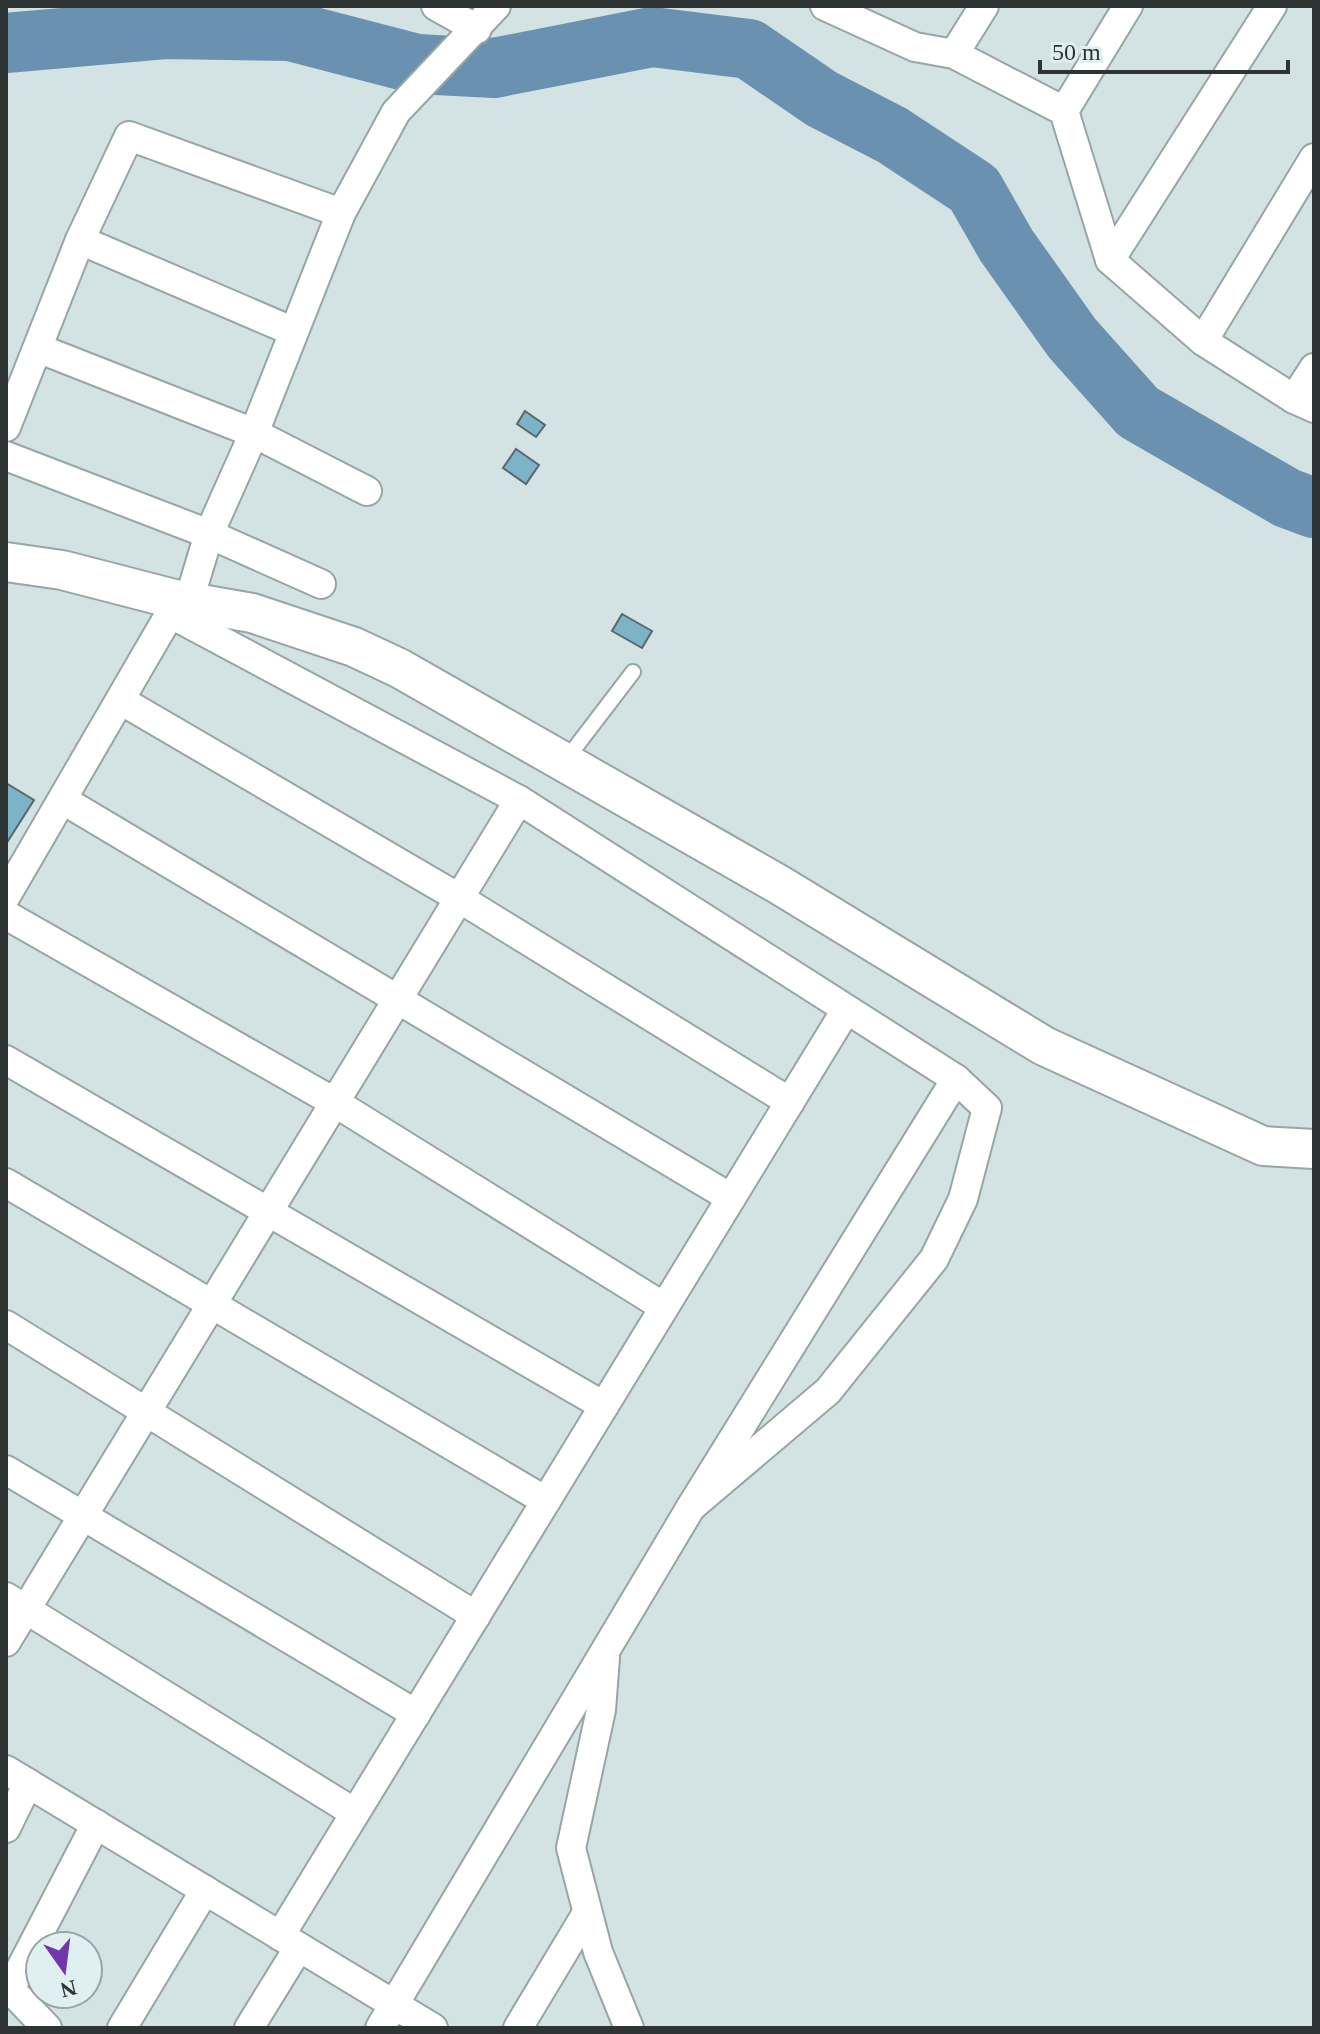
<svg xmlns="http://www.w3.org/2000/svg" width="1320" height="2034" font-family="'Times New Roman',serif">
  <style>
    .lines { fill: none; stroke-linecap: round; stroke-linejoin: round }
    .river { stroke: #6a91af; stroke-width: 60 }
    .building { fill: #7db3c6; stroke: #5a666b; stroke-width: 2 }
    .lane-casing { stroke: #97a5a6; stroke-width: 18 }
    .street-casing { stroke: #97a5a6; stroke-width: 32 }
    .secondary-casing { stroke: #97a5a6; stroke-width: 42 }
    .lane { stroke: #fff; stroke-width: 14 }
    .street { stroke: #fff; stroke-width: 28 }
    .secondary { stroke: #fff; stroke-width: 38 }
  </style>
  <rect width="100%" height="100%" fill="#d3e3e4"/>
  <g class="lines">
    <path class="river" d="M 6,43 L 165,29 L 290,31 L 417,64 L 494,68 L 652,37 L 749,49 L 822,99 L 892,135 L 974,189 L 1006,245 L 1072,338 L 1138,412 L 1287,498 L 1314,508"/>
  </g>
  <g class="building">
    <path d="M 525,411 L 545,425 L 536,437 L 517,424 Z"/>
    <path d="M 516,449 L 539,465 L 526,484 L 503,468 Z"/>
    <path d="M 622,614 L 652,631 L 642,648 L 612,631 Z"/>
    <path d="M 6,783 L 34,800 L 6,844 Z"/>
  </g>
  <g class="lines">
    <defs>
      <path id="lane" d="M 565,761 L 633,672"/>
      <g id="street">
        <path d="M 436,6 L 477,29"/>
        <path d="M 825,6 L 915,47 L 954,54 L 1064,111 L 1110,260 L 1203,341 L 1294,399 L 1314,408"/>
        <path d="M 954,54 L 984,6"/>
        <path d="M 1064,111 L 1128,6"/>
        <path d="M 80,240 L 292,331"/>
        <path d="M 1110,260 L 1272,6"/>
        <path d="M 1203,341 L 1314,158"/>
        <path d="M 40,349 L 254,433 L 367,491"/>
        <path d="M 1294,399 L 1314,368"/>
        <path d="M 6,427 L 80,240 L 129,136 L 341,213"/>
        <path d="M 6,456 L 209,534 L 321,584"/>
        <path d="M 189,600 L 209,534 L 254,433 L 341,213 L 396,112 L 496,6"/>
        <path d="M 169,613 L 519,800 L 956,1079 L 987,1108 L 963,1199 L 934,1259 L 828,1391 L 691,1507"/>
        <path d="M 122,701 L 459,898 L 790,1102"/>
        <path d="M 63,800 L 731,1198"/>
        <path d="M 6,896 L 178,600"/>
        <path d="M 6,915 L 334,1102 L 664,1307"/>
        <path d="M 6,1060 L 604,1406"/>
        <path d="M 6,1183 L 546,1501"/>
        <path d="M 6,1325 L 476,1616"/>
        <path d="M 6,1470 L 416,1714"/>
        <path d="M 6,1597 L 355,1813"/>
        <path d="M 6,1642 L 519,800"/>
        <path d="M 605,1658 L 601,1710 L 571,1848 L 598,1952 L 629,2028"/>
        <path d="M 6,1770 L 433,2028"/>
        <path d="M 6,1828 L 28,1783"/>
        <path d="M 280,1936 L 846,1010"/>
        <path d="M 6,1985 L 47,2028"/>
        <path d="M 10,1989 L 96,1824"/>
        <path d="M 122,2028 L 205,1890"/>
        <path d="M 249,2028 L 299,1947"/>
        <path d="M 380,2028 L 691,1507 L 956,1079"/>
        <path d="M 518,2028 L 587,1913"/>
      </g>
      <path id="secondary" d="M 6,562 L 62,570 L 178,600 L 252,613 L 354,647 L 399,668 L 778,884 L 1044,1046 L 1263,1146 L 1314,1149"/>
    </defs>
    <use href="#lane" class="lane-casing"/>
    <use href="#street" class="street-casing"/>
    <use href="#secondary" class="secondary-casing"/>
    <use href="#lane" class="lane"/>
    <use href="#street" class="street"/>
    <use href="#secondary" class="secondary"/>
  </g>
  <rect width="1320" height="2034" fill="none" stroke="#2e3434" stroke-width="16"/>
  <g transform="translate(64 1970) rotate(166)"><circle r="38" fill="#e0f0f1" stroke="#99a5a5" stroke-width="2"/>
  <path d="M0-6L14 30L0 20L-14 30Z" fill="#7137ad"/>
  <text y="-12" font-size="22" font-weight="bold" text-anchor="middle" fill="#2e3434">N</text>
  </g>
  <path d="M1040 60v12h248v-12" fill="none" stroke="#2e3434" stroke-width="4"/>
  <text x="1052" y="60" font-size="24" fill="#2e3434" stroke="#e0f0f1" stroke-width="6" paint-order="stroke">50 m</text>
</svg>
